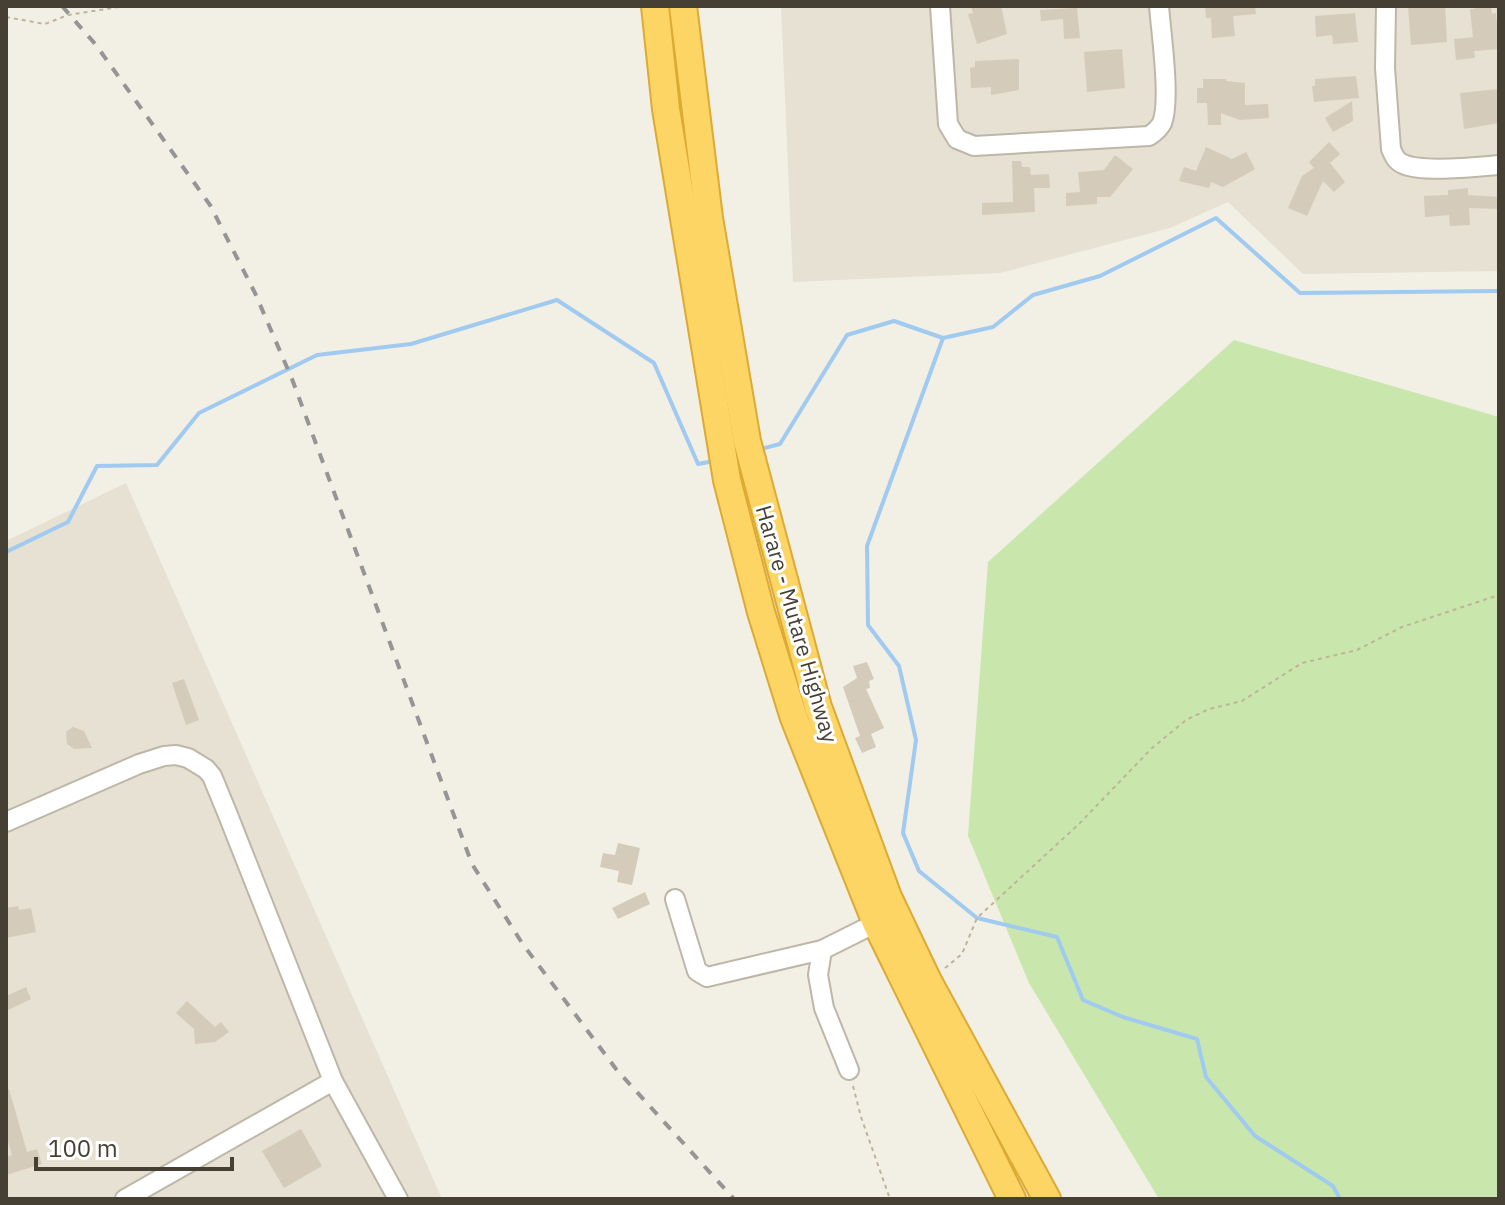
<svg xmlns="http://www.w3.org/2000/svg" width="1505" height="1205" font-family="'IBM Plex Sans',sans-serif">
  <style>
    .residential { fill: #e6e1d3 }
    .green { fill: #c9e7ad }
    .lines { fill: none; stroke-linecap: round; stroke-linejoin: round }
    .stream { stroke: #a0caf0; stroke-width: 4 }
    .building { fill: #d4cbba }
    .minor-casing { stroke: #beb7a7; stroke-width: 22 }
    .highway-casing { stroke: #dcaa35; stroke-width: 30 }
    .path { stroke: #bfb499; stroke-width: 2; stroke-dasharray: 4 4; stroke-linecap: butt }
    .minor { stroke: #fff; stroke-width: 18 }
    .highway { stroke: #fdd565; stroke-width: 26 }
    .rail { stroke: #959595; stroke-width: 4; stroke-dasharray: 10 10; stroke-linecap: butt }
    .labels { text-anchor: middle; stroke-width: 6; stroke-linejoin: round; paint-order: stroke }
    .street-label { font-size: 22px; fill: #453f34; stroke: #fff }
  </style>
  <rect width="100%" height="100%" fill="#f2efe5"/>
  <g class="residential">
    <path d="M 781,6 L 1499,6 L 1499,271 L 1303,274 L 1228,202 L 1170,228 L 1000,273 L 793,282 Z"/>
    <path d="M 126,483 L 442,1199 L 6,1199 L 6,541 Z"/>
  </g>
  <path class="green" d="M 1234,340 L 1499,417 L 1499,1199 L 1159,1199 L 1029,983 L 968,836 L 988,562 Z"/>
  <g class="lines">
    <g class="stream">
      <path d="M 943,338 L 867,546 L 868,625 L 899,666 L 916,740 L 903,833 L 919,871 L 977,918 L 1057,937 L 1083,1000 L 1123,1017 L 1197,1039 L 1206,1077 L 1255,1136 L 1333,1186 L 1340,1199"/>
      <path d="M 757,450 L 780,444 L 847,335 L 894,321 L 943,338 L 993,327 L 1033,295 L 1100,276 L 1216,218 L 1300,293 L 1499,291"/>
      <path d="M 6,552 L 68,522 L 97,466 L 157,465 L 199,413 L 317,355 L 411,344 L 557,300 L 654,363 L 698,464 L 714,461"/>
    </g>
  </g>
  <g class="building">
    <path d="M 971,6 L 1001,6 L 1007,34 L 977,44 L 968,14 L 973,13 Z"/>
    <path d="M 1205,6 L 1255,6 L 1256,14 L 1233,16 L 1235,36 L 1212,38 L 1211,18 L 1206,18 Z"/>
    <path d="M 1408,6 L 1445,6 L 1447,42 L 1411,45 Z"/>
    <path d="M 1475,6 L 1491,6 L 1492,14 L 1496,13 L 1499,49 L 1474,51 L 1475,58 L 1456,60 L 1454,39 L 1473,37 L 1470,9 L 1475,9 Z"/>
    <path d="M 1077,8 L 1080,38 L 1064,39 L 1063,19 L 1041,21 L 1040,10 Z"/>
    <path d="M 1355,13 L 1358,42 L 1333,44 L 1332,35 L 1316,37 L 1315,16 Z"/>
    <path d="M 1122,49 L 1125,88 L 1087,92 L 1084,52 Z"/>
    <path d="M 1019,59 L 1019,90 L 991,95 L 991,87 L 971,88 L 970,68 L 975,67 L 975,61 Z"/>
    <path d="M 1356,76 L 1359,98 L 1314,102 L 1312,86 L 1315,86 L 1315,79 Z"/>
    <path d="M 1203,79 L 1226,79 L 1226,81 L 1245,83 L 1245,105 L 1268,104 L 1269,118 L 1240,120 L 1221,113 L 1221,125 L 1208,125 L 1207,103 L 1197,103 L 1197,88 L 1203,88 Z"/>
    <path d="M 1499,89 L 1499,123 L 1464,129 L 1460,93 Z"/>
    <path d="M 1352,101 L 1353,121 L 1333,132 L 1325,118 Z"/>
    <path d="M 1329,142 L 1340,154 L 1330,163 L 1345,182 L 1334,192 L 1323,181 L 1307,216 L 1288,208 L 1302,176 L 1314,168 L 1309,162 Z"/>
    <path d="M 1206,147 L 1232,159 L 1246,152 L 1255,169 L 1223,187 L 1211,182 L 1209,188 L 1179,181 L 1184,167 L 1196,171 Z"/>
    <path d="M 1115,155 L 1133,169 L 1110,197 L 1097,197 L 1097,204 L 1066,206 L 1066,193 L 1080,192 L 1078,172 L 1104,170 Z"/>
    <path d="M 1012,161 L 1021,161 L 1022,167 L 1030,167 L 1031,175 L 1049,174 L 1050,188 L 1034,188 L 1035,212 L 982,215 L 982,203 L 1013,202 Z"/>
    <path d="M 1468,188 L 1468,195 L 1499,197 L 1499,209 L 1469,208 L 1470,225 L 1450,226 L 1449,215 L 1425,217 L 1424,196 L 1448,195 L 1448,190 Z"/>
    <path d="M 867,662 L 874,679 L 869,681 L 870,688 L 866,689 L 884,728 L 871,734 L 876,747 L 862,753 L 855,738 L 860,736 L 843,687 L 857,678 L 853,666 Z"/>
    <path d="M 184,679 L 199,720 L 186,725 L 172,683 Z"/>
    <path d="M 73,727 L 84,731 L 92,748 L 74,749 L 67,744 L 66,732 Z"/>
    <path d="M 618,843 L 640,848 L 632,885 L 617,882 L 619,871 L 600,867 L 603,853 L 615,855 Z"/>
    <path d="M 645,892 L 650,904 L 618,919 L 612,908 Z"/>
    <path d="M 18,906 L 19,910 L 31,908 L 36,932 L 6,938 L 6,908 Z"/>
    <path d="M 26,987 L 31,999 L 6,1011 L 6,996 Z"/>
    <path d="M 187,1001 L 215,1027 L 221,1022 L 229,1032 L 215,1042 L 195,1044 L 194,1029 L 176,1013 Z"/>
    <path d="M 9,1089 L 27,1152 L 37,1149 L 42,1164 L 6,1175 L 6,1157 L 12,1155 L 6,1135 L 6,1090 Z"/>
    <path d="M 301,1129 L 322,1166 L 284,1188 L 262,1151 Z"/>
  </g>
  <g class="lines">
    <defs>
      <g id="minor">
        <path d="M 940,6 L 948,124 L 957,139 L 974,146 L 1149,136 C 1155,132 1159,129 1162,123 C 1171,101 1161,32 1159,6"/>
        <path d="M 1386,6 L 1385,68 L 1391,149 C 1394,156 1396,161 1403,164 C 1422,173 1476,167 1499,165"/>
        <path d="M 6,822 L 139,764 L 164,756 L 176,755 L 188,758 L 206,769 L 212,776 L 228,815 L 333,1081 L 398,1199"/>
        <path d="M 675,899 L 697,971 L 707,977 L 822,950"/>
        <path d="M 849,1070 L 824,1008 L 818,975 L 822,950 L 876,923"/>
        <path d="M 125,1199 L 333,1081"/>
      </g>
      <g id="highway">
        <path d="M 655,6 L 666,109 L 727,480 L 761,612 L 794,718 L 876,923 L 1012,1199"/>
        <path d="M 683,6 L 709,218 L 747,441 L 818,707 L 888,897 L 928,981 L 1047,1199"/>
      </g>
    </defs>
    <use href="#minor" class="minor-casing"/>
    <use href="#highway" class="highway-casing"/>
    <g class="path">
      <path d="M 6,17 L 45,24 L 68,15 L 125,6"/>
      <path d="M 945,968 L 962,954 L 977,918 L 1079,824 L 1151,749 L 1186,720 L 1209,709 L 1242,701 L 1302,663 L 1357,650 L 1402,627 L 1499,595"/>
      <path d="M 853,1086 L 861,1117 L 890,1199"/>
    </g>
    <use href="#minor" class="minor"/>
    <use href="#highway" class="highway"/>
    <path class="rail" d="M 62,6 L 96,45 L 210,205 L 255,293 L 292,379 L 472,864 L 522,943 L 616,1069 L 734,1199"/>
  </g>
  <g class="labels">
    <g class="street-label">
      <text transform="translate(797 624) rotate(74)" y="8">Harare - Mutare Highway</text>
    </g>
  </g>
  <rect width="1505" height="1205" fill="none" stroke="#453f34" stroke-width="16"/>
  <path d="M36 1157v12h196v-12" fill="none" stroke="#453f34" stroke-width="4"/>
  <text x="48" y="1157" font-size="24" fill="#453f34" stroke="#ffffff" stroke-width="6" paint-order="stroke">100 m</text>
</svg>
